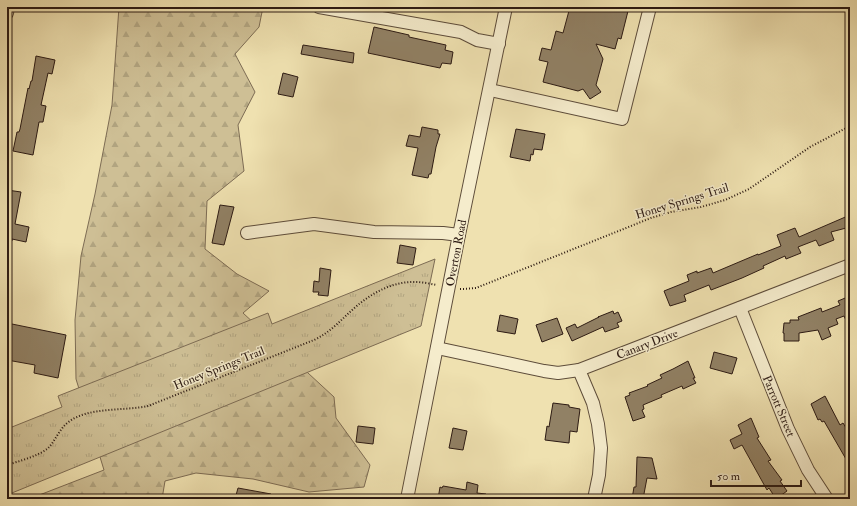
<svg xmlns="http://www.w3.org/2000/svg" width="857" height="506" font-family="'IM FELL Double Pica',serif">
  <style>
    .forest { fill: url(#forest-firs); stroke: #7d6c54 }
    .park { fill: url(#park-tufts); stroke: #7d6c54 }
    .building { fill: #918165; stroke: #2c1a13 }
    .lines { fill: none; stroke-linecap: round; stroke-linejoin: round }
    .minor-casing { stroke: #5d4c3a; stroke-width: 14 }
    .path { stroke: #2c1a13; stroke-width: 2; stroke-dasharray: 1 2; stroke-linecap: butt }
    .minor { stroke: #f5eccc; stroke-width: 12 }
    .labels { text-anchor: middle; stroke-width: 3; stroke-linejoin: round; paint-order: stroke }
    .street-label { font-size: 12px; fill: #2c1a13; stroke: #f5eccc }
  </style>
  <defs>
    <pattern id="forest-firs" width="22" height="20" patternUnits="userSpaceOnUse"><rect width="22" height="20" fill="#cebf95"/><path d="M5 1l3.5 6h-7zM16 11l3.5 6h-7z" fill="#b1a480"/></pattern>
    <pattern id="park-tufts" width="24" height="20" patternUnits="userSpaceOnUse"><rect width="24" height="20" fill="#cebf95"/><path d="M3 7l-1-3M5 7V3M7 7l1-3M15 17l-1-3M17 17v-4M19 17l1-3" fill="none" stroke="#b1a480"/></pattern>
  </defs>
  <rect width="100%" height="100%" fill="#efe1b0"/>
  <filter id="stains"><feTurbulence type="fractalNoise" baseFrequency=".005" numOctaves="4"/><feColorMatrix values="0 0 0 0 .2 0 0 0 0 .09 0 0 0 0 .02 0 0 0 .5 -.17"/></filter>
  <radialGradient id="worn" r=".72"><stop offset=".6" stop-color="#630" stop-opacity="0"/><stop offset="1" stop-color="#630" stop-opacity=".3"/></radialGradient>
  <path class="forest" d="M 119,7 L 263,7 L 259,27 L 235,54 L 255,92 L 238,125 L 244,171 L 207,201 L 205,249 L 237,274 L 269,291 L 243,313 L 334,397 L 336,418 L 370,465 L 364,487 L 309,492 L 253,479 L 196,473 L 165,481 L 162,499 L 29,499 L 104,470 L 76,379 L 75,320 L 81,256 L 95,194 L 112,105 Z"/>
  <path class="park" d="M 435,259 L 421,326 L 7,495 L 7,429 L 62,407 L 58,396 L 268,313 L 272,324 Z"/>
  <g class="building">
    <path d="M 570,7 L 629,7 L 621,39 L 618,38 L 615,49 L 596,44 L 603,59 L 596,85 L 601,92 L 590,99 L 583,89 L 578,91 L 543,82 L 548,62 L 539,60 L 542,48 L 551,50 L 556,31 L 563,33 Z"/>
    <path d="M 374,27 L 409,35 L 409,37 L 446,45 L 445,50 L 453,52 L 451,64 L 442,63 L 440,68 L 368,53 Z"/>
    <path d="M 303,45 L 354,53 L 353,63 L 301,54 Z"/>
    <path d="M 36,56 L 55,60 L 52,74 L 48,73 L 41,105 L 46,106 L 43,122 L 39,122 L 33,155 L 13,151 L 17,132 L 19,132 L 20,129 L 28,88 L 29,89 L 31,81 L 32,81 Z"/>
    <path d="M 283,73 L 298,77 L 293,97 L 278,94 Z"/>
    <path d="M 422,127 L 438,130 L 438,134 L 440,134 L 436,147 L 431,174 L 429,174 L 428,178 L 412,175 L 418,148 L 406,146 L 409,135 L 420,137 Z"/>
    <path d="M 516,129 L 545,134 L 542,150 L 534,149 L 533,155 L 531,154 L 530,161 L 510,157 Z"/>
    <path d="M 7,190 L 21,192 L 15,224 L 29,227 L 26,242 L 12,239 L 12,241 L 7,241 Z"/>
    <path d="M 220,205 L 234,207 L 224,245 L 212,243 Z"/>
    <path d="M 850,215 L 850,227 L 831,232 L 834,240 L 819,246 L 816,240 L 798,247 L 801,253 L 786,259 L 785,256 L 763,266 L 764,268 L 742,278 L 711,290 L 709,285 L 684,295 L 686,301 L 670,306 L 664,291 L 689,281 L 687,275 L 697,271 L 697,273 L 711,268 L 713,273 L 758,254 L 758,255 L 781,246 L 777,235 L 795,228 L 799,237 Z"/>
    <path d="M 400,245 L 416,248 L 413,265 L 397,263 Z"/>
    <path d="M 320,268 L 331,270 L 328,296 L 318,295 L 319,292 L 313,292 L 314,281 L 319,282 Z"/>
    <path d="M 850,296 L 850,329 L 844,316 L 836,319 L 838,324 L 828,328 L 831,336 L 822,340 L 818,330 L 799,333 L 799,341 L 784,341 L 784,333 L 783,333 L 784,323 L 790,323 L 790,320 L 799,320 L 798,317 L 821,308 L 822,312 L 840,305 L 838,301 Z"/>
    <path d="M 613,311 L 614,314 L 618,312 L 622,321 L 617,323 L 619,327 L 605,332 L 603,327 L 572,341 L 566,328 L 575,324 L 577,328 L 599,317 L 598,317 Z"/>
    <path d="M 500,315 L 518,319 L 515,334 L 497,331 Z"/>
    <path d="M 557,318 L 563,334 L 542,342 L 536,325 Z"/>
    <path d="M 7,323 L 66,335 L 58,378 L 34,373 L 35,365 L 7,360 Z"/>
    <path d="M 714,352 L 737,358 L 732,374 L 710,368 Z"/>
    <path d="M 688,361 L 695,378 L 693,378 L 696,383 L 683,389 L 682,386 L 661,395 L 662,397 L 643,405 L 644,409 L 642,410 L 645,417 L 633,421 L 625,397 L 630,395 L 629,393 L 648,386 L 647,385 L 662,378 L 660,375 L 673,369 Z"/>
    <path d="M 825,396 L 840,425 L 843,423 L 850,434 L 850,466 L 824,421 L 822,422 L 820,419 L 818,420 L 811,404 Z"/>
    <path d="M 553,403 L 569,405 L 569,407 L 580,409 L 577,432 L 570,431 L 569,443 L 545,440 L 547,426 L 549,427 Z"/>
    <path d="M 751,418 L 759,437 L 757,438 L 771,460 L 768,461 L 782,480 L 780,481 L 787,491 L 776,499 L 769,488 L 767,490 L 742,445 L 734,449 L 730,440 L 742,434 L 738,425 Z"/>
    <path d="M 358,426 L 375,428 L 373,444 L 356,442 Z"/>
    <path d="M 453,428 L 467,431 L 463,450 L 449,448 Z"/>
    <path d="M 637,457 L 652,458 L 657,479 L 647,478 L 643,499 L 632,499 L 634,487 L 636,487 Z"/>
    <path d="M 467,482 L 478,485 L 477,493 L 486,494 L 485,499 L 438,499 L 440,487 L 442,488 L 443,486 L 466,490 Z"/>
    <path d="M 238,488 L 271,494 L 271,499 L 235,499 Z"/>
  </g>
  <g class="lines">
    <defs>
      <g id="minor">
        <path d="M 319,7 L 461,32 L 477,40 L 499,44"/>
        <path d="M 7,13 L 8,7"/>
        <path d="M 490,90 L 622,119 L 650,7"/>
        <path d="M 247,233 L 314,224 L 374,232 L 443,233 L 459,235"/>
        <path d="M 740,308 L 788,429 L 808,470 L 827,499"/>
        <path d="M 437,348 L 544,371 L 558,373 L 579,370 L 850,265"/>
        <path d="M 579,370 L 593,403 L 598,424 L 601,448 L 599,475 L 594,499"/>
        <path d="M 407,499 L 459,235 L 506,7"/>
      </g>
    </defs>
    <use href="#minor" class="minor-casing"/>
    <g class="path">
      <path d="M 460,289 L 464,289 L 476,288 L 651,218 L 671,212 L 701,207 L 725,200 L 749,189 L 810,147 L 850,126"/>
      <path d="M 7,465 C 19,461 36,457 47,449 C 56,441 59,428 70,421 C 89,407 125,411 148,406 L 314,340 C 329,333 339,322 350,312 C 368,295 391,281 416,282 C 423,282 431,284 437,285"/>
    </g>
    <use href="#minor" class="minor"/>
  </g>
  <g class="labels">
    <g class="street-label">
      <text transform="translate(682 201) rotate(-17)" y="4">Honey Springs Trail</text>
      <text transform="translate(456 253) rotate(-79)" y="4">Overton Road</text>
      <text transform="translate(647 344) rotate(-21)" y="4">Canary Drive</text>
      <text transform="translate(219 368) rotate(-22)" y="4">Honey Springs Trail</text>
      <text transform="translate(779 406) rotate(67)" y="4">Parrott Street</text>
    </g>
  </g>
  <rect width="857" height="506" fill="none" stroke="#efe1b0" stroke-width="24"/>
  <rect x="8" y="8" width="841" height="490" fill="none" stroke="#2c1a13" stroke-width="2"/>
  <rect x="12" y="12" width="833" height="482" fill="none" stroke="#2c1a13"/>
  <path d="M711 480v6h90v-6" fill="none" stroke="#2c1a13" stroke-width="2"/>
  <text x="717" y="480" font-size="12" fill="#2c1a13" stroke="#f5eccc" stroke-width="3" paint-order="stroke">50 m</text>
  <rect width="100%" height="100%" filter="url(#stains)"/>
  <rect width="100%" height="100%" fill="url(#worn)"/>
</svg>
